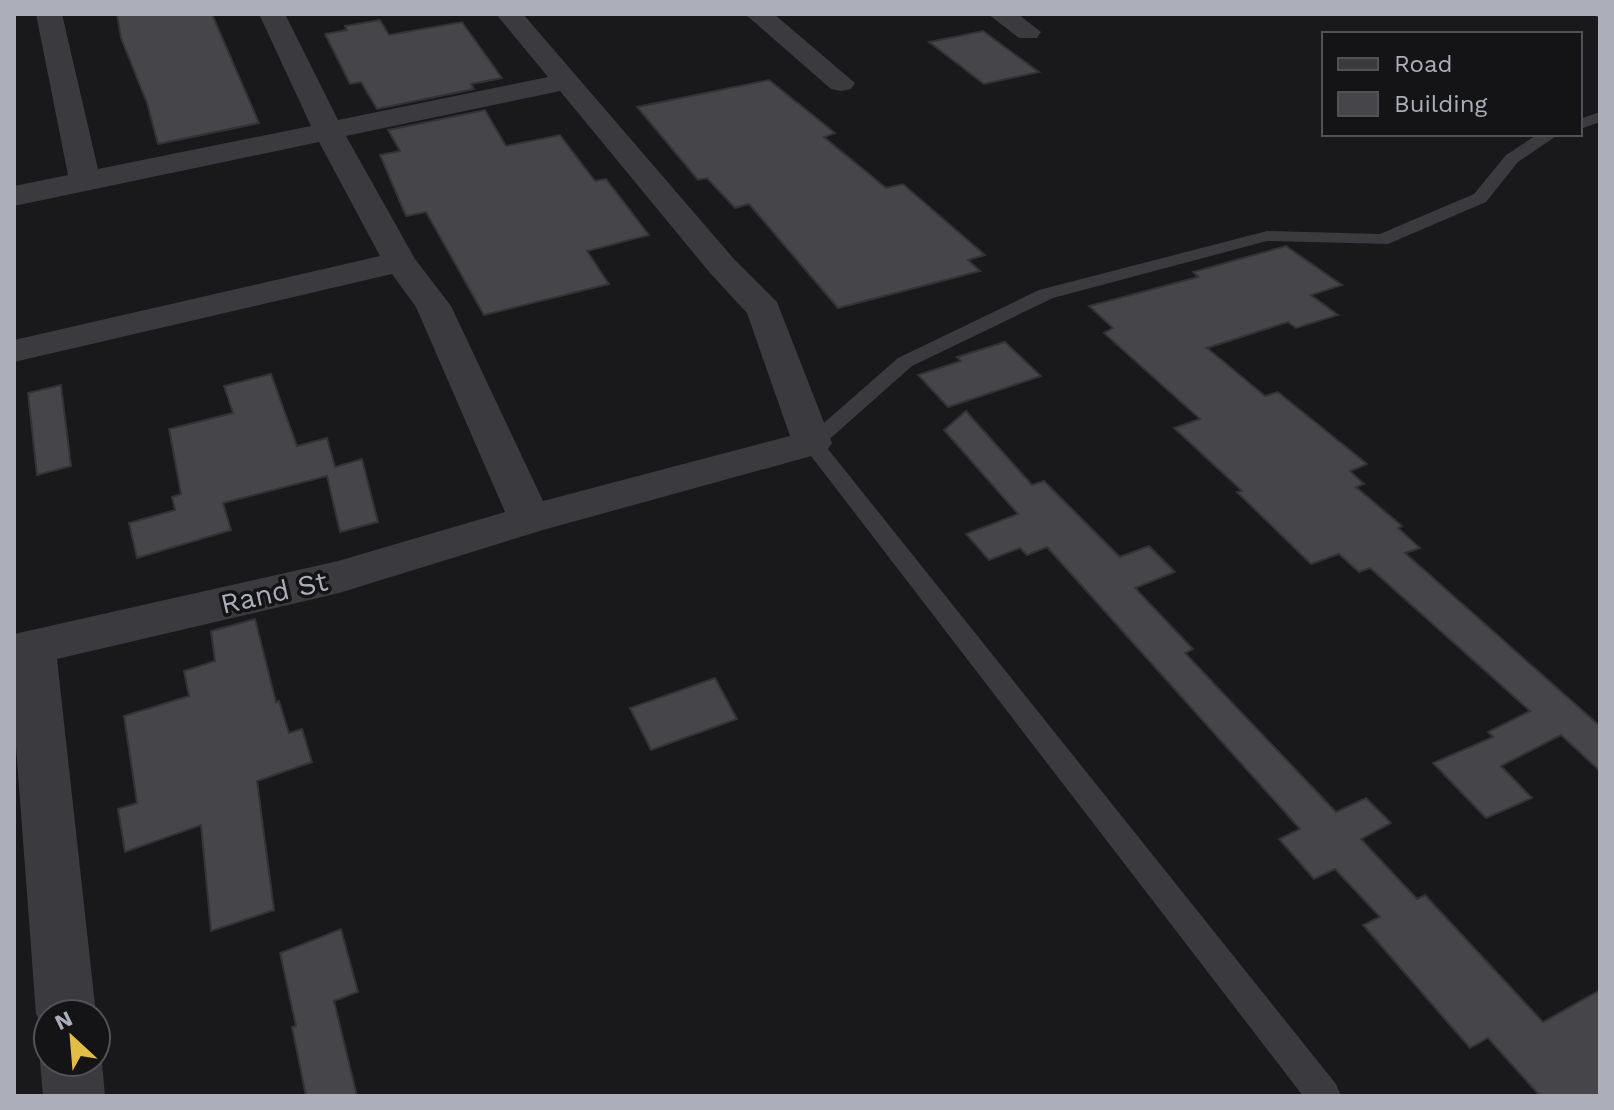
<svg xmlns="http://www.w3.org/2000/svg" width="1614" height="1110" font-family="'Work Sans',sans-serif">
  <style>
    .building { fill: #46454a; stroke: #333336; stroke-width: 2 }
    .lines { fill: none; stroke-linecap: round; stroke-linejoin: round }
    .path { stroke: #404146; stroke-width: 3; stroke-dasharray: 3 4; stroke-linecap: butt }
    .lane { fill: #3a3a3f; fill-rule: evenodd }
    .street { fill: #3a3a3f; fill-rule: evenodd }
    .labels { text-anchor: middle; stroke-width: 7; stroke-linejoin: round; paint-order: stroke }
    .street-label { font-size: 28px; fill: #acafb9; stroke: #141315 }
  </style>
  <rect width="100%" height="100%" fill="#19181a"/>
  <g class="building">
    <path d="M 117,14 L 212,14 L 259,123 L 158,144 L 147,103 L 121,38 Z"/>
    <path d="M 380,20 L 389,35 L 462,22 L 502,78 L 471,84 L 474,89 L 377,109 L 361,82 L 350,84 L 325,34 L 347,30 L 345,26 Z"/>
    <path d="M 983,31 L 1039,72 L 984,84 L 929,42 Z"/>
    <path d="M 769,80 L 835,133 L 824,137 L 886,188 L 903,184 L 985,255 L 968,260 L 980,271 L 838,308 L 749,204 L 735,208 L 707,178 L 698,180 L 637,107 Z"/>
    <path d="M 485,110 L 506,146 L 560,135 L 595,181 L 606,179 L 649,235 L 587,251 L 609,284 L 484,315 L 426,212 L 406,216 L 380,155 L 400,151 L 388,130 Z"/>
    <path d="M 1286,246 L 1342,285 L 1311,295 L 1338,315 L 1296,328 L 1288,322 L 1207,348 L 1265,396 L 1278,392 L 1367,464 L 1350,471 L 1364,484 L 1356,487 L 1402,526 L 1398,528 L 1420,548 L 1405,553 L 1600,726 L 1600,771 L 1561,735 L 1501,766 L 1532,798 L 1486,818 L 1433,763 L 1493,737 L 1488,732 L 1530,711 L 1370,568 L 1359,572 L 1339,554 L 1311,564 L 1237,492 L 1242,491 L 1174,428 L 1200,419 L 1104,333 L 1113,328 L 1089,306 L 1198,277 L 1193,272 Z"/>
    <path d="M 1005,342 L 1041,376 L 948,407 L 918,375 L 961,361 L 957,357 Z"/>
    <path d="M 271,374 L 297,446 L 327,438 L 335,467 L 362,459 L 378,522 L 340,532 L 327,476 L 223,503 L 231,530 L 137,558 L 129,523 L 175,510 L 172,497 L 181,494 L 169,429 L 233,413 L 224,386 Z"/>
    <path d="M 61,385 L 71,466 L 37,475 L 28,393 Z"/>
    <path d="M 966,411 L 1032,485 L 1044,481 L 1120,557 L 1149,546 L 1175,572 L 1135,588 L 1193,649 L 1185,653 L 1336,812 L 1366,798 L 1391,823 L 1361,839 L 1417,899 L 1425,895 L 1543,1022 L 1600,990 L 1600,1096 L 1540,1096 L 1488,1038 L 1470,1048 L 1363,925 L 1380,917 L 1335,869 L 1314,879 L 1279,839 L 1300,829 L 1047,547 L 1027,555 L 1020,548 L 989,560 L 966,534 L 1018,514 L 944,430 Z"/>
    <path d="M 255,619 L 276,702 L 279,701 L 289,733 L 302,729 L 312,762 L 257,781 L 274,910 L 211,931 L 201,825 L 125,852 L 118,809 L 137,803 L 124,716 L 189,696 L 184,671 L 215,661 L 211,631 Z"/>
    <path d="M 715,678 L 737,719 L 651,750 L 630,708 Z"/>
    <path d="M 341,929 L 358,992 L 334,1001 L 357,1096 L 306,1096 L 292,1027 L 296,1026 L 280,953 Z"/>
  </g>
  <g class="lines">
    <path class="path" d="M 1589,14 L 1600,16"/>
    <g class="lane">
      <path d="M 1600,112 L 1600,122 L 1580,129 L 1580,119 Z"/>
      <path d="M 1538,134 L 1559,134 L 1518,162 L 1486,202 L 1388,244 L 1267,241 L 1053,298 L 912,366 L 824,444 L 1336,1084 L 1341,1096 L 1303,1096 L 801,443 L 898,358 L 1039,290 L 1267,231 L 1380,234 L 1474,194 L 1506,155 Z"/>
    </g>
    <g class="street">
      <path d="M 36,14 L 62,14 L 98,169 L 311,126 L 259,14 L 285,14 L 338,120 L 548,77 L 496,14 L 523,14 L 734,259 L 777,302 L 832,443 L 826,452 L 543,530 L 339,593 L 57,659 L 96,1014 L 48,1014 L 48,1035 L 36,1014 L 14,720 L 14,634 L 338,561 L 505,512 L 416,307 L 392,274 L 14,362 L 14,340 L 380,256 L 319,142 L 14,206 L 14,186 L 68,175 ZM 560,91 L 710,273 L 747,313 L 790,436 L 543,501 L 451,306 L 415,259 L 346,136 Z"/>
      <path d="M 745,14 L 774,14 L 855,83 L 851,89 L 841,91 L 831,89 Z"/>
      <path d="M 988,14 L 1018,14 L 1041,32 L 1037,38 L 1019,38 Z"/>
      <path d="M 48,1044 L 48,1062 L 96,1062 L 96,1049 L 102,1062 L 105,1096 L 43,1096 L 40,1062 Z"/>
    </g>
  </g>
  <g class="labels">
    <g class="street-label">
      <text transform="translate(274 592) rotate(-13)" y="10">Rand St</text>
    </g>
  </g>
  <rect width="1614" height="1110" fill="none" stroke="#acafb9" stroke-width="32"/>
  <rect x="1322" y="32" width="260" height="104" fill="#141315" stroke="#515157" stroke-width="2"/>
  <rect x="1338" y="58" width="40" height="12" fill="#3a3a3f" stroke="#515157" stroke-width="2"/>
  <text x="1394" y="72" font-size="24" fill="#acafb9">Road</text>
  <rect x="1338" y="92" width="40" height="24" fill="#46454a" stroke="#515157" stroke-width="2"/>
  <text x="1394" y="112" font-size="24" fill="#acafb9">Building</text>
  <g transform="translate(72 1038) rotate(334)"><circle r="38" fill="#141315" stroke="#515157" stroke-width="2"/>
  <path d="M0-6L14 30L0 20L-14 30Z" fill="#e4bd47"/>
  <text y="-12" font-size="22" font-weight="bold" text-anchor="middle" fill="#acafb9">N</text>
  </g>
</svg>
